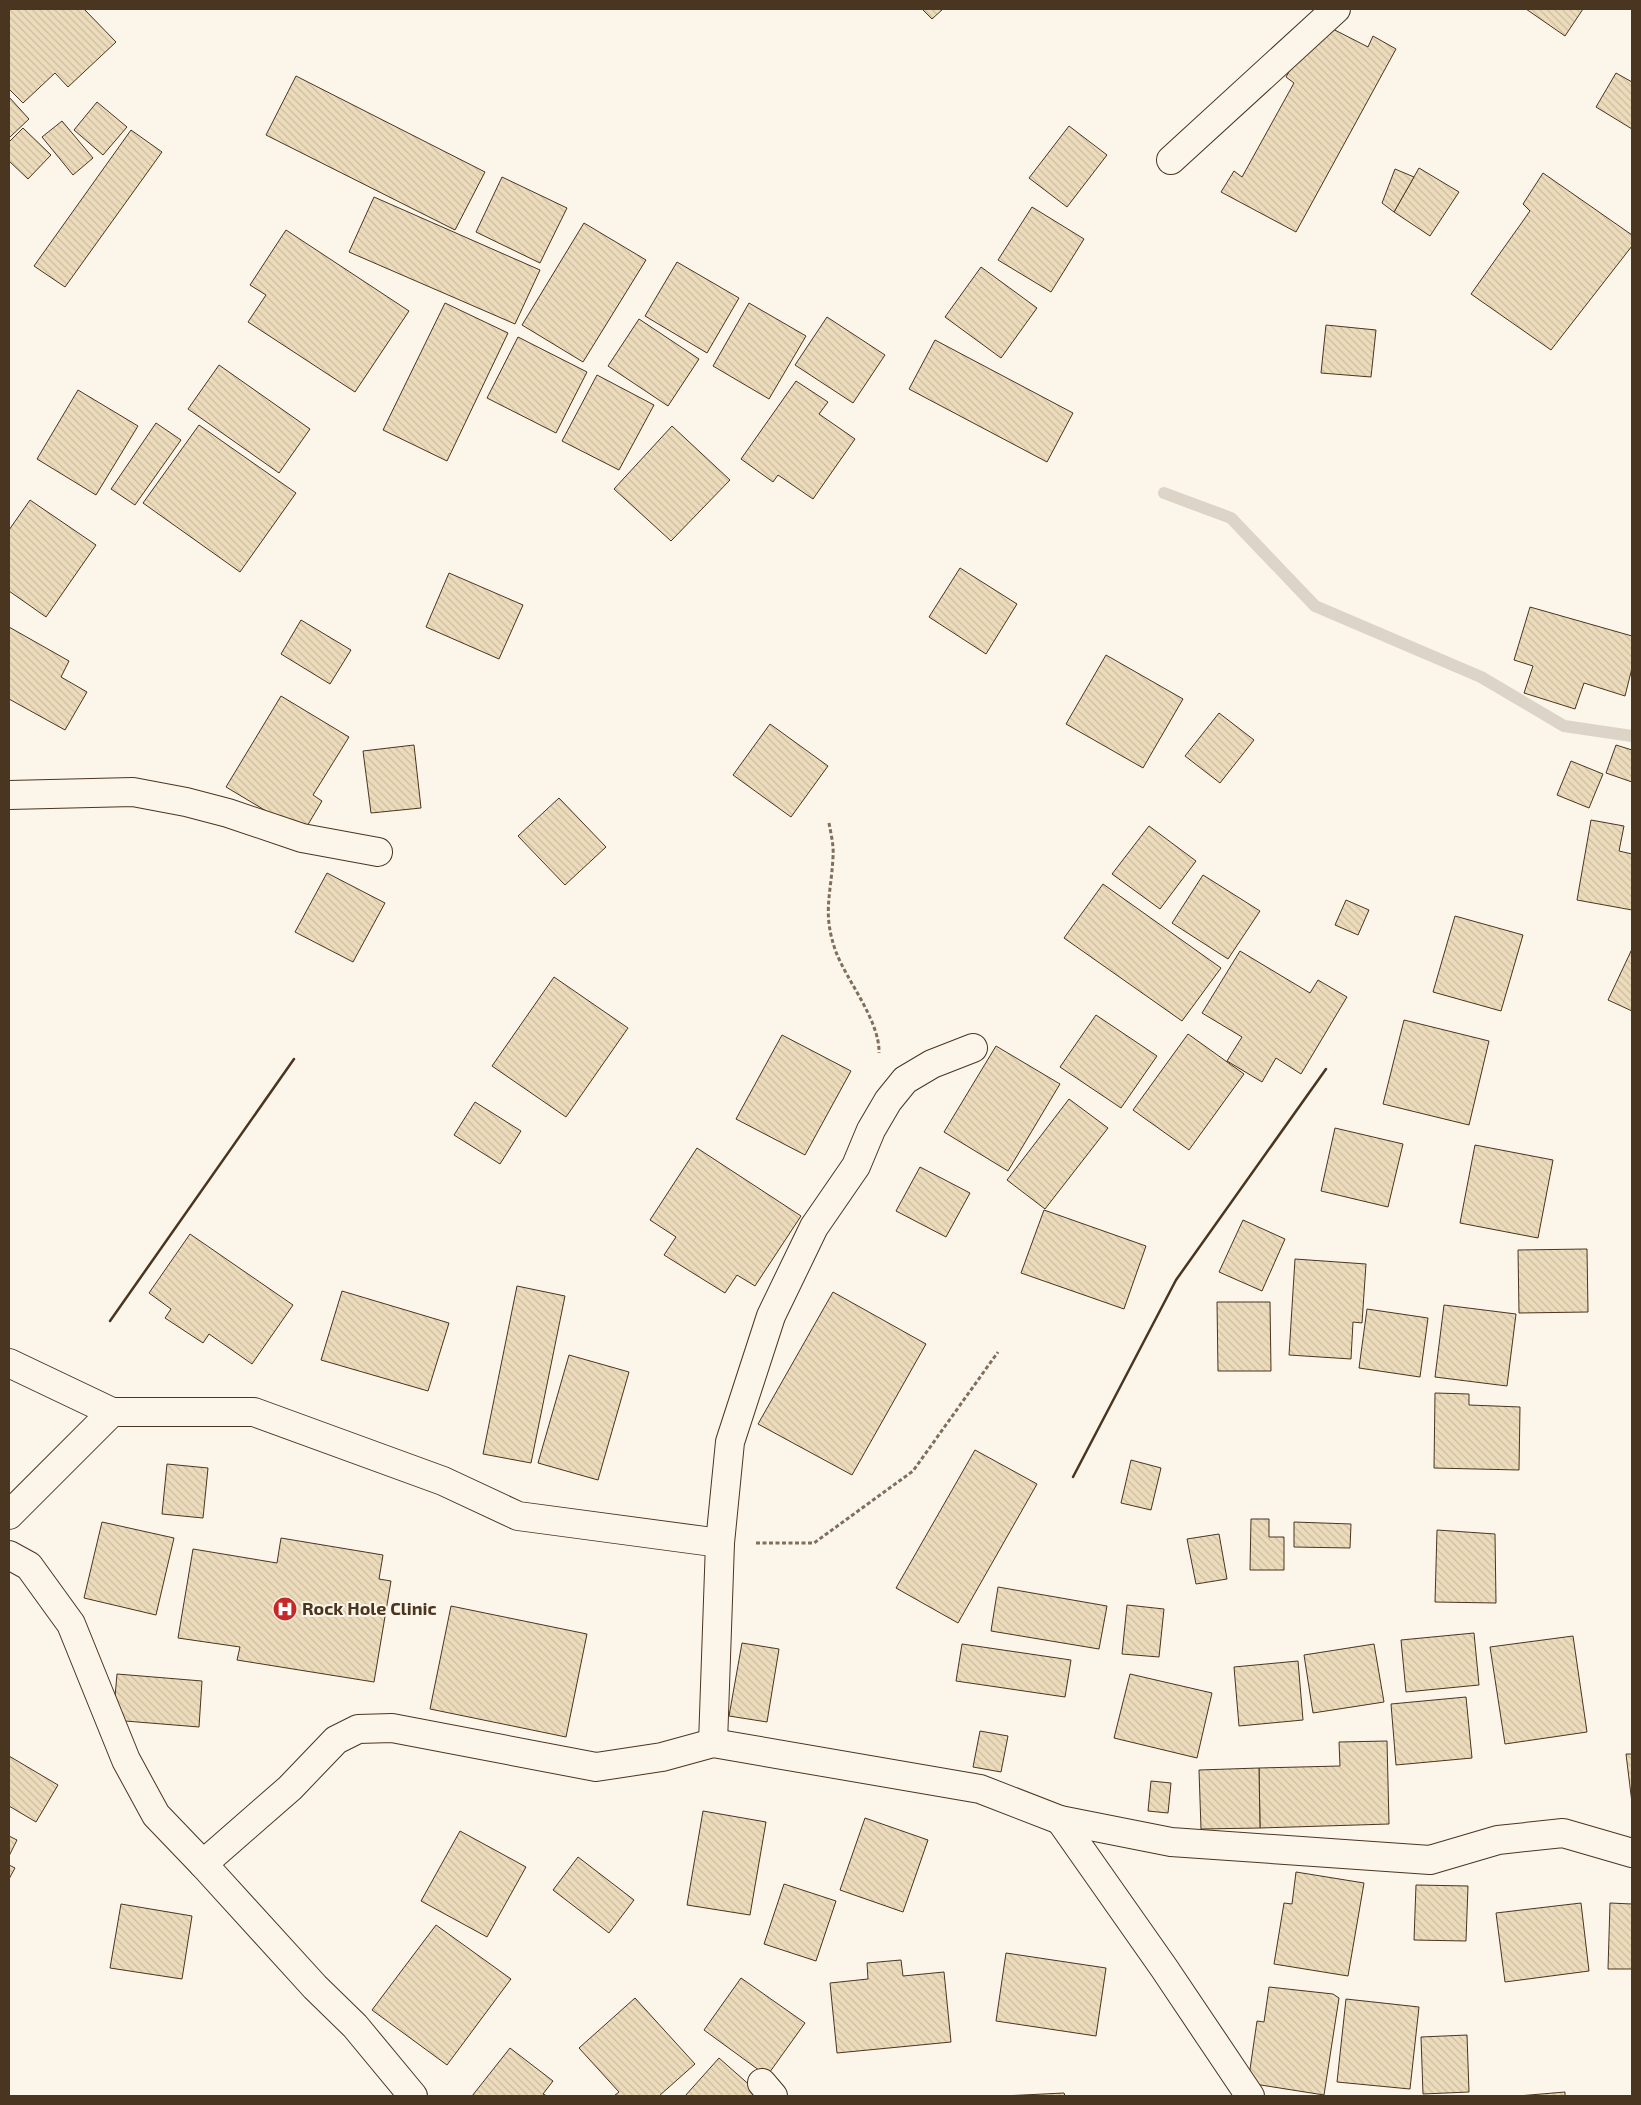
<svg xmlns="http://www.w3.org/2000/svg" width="1641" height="2105" font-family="'Exo 2',sans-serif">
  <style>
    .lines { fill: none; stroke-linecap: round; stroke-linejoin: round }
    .stream { stroke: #dcd4c6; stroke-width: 12 }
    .building { fill: url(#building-back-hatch); stroke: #4a3520 }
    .minor-casing { stroke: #4a3520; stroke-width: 30 }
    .path { stroke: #7f6f5c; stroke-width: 3; stroke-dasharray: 4 2.5; stroke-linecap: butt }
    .minor { stroke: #fbf6e9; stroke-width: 28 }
    .wall { stroke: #4a3520; stroke-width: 2.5 }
    .labels { text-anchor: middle; stroke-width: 4; stroke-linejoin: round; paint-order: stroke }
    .poi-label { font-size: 18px; font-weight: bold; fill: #4a3520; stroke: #fbf6e9; text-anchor: start }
  </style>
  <defs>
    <pattern id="building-back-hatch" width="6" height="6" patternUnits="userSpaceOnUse" patternTransform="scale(1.25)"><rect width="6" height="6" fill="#ecdcbc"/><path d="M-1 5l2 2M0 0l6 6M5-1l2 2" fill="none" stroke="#ccbda1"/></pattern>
  </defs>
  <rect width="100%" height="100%" fill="#fbf6e9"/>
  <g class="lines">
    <path class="stream" d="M 1164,493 L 1231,518 L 1315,606 L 1481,677 L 1564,726 L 1632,736"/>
  </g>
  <g class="building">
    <path d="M 9,9 L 84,9 L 116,42 L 68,87 L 55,73 L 23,103 L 9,89 Z"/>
    <path d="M 922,9 L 943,9 L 932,19 Z"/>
    <path d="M 1526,9 L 1583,9 L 1565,36 Z"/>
    <path d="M 1327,26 L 1368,47 L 1373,36 L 1396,49 L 1296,232 L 1221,192 L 1234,171 L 1242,177 L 1294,83 L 1286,77 L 1305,44 Z"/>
    <path d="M 1616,73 L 1632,82 L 1632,129 L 1596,107 Z"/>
    <path d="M 296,76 L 485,172 L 455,230 L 266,135 Z"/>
    <path d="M 9,97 L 29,119 L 9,138 Z"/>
    <path d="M 97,102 L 127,127 L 103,155 L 74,130 Z"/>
    <path d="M 62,121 L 93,158 L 73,175 L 42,137 Z"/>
    <path d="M 1069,126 L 1107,155 L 1067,207 L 1029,178 Z"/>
    <path d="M 23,128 L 51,155 L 28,179 L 9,161 L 9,142 Z"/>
    <path d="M 131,130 L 162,152 L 65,287 L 34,266 Z"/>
    <path d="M 1419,168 L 1459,192 L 1430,236 L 1394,212 Z"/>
    <path d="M 1395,169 L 1414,177 L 1394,212 L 1382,203 Z"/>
    <path d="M 1543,173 L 1632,235 L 1632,246 L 1551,350 L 1471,294 L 1530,211 L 1523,204 Z"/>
    <path d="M 502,177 L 567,208 L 540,263 L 476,232 Z"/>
    <path d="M 374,197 L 540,270 L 515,324 L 349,252 Z"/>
    <path d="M 1032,207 L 1084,239 L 1051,292 L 998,260 Z"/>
    <path d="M 584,223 L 646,260 L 583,362 L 522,325 Z"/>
    <path d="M 286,230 L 409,311 L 355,392 L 248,322 L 266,295 L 250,285 Z"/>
    <path d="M 677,262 L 739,298 L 707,353 L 645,316 Z"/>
    <path d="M 981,267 L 1037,308 L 1001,358 L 945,317 Z"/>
    <path d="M 445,303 L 508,333 L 447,461 L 383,430 Z"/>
    <path d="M 749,303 L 806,336 L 769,399 L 713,366 Z"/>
    <path d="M 827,317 L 885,355 L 853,403 L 795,365 Z"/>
    <path d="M 639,319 L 699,359 L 668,406 L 608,366 Z"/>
    <path d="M 1326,325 L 1376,330 L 1371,377 L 1321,373 Z"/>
    <path d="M 518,337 L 587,372 L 556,433 L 487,398 Z"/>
    <path d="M 935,340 L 1073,413 L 1047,462 L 909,389 Z"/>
    <path d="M 219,365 L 310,429 L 279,473 L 188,409 Z"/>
    <path d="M 597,375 L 654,405 L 619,470 L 562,441 Z"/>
    <path d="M 796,381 L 828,402 L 819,414 L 855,439 L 813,499 L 778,475 L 773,482 L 741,459 Z"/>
    <path d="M 78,390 L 138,426 L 96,495 L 37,459 Z"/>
    <path d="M 156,423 L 181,440 L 135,505 L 111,489 Z"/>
    <path d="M 199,425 L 296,493 L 240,572 L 143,503 Z"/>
    <path d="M 672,426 L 730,480 L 671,541 L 614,489 Z"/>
    <path d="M 30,500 L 96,545 L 46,617 L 9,591 L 9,530 Z"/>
    <path d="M 960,568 L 1017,604 L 986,654 L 929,617 Z"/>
    <path d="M 449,573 L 523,605 L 499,659 L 426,627 Z"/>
    <path d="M 1530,607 L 1632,636 L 1632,668 L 1625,696 L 1584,683 L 1575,709 L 1524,693 L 1533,666 L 1514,660 Z"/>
    <path d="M 301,620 L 351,650 L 330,684 L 281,654 Z"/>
    <path d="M 9,627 L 69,661 L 61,677 L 87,692 L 65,730 L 9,699 Z"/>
    <path d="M 1106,655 L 1183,699 L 1143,768 L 1066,724 Z"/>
    <path d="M 281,696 L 349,737 L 313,795 L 322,801 L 303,833 L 226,787 Z"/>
    <path d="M 1219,713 L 1254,740 L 1220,783 L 1185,756 Z"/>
    <path d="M 770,724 L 828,766 L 791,817 L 733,775 Z"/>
    <path d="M 414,745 L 421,808 L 371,813 L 363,751 Z"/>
    <path d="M 1616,745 L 1632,750 L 1632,782 L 1606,773 Z"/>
    <path d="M 1571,761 L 1603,774 L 1589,808 L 1557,795 Z"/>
    <path d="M 559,798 L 606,847 L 565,885 L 518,836 Z"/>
    <path d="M 1591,820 L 1624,826 L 1619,851 L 1632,854 L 1632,910 L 1577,900 Z"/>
    <path d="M 1149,826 L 1196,861 L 1160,909 L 1112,874 Z"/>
    <path d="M 327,873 L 385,903 L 353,962 L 295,932 Z"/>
    <path d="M 1203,875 L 1260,911 L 1228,959 L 1172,923 Z"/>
    <path d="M 1103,884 L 1221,968 L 1182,1021 L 1064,938 Z"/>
    <path d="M 1346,900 L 1369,910 L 1358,935 L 1335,925 Z"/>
    <path d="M 1455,916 L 1523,935 L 1501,1011 L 1433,992 Z"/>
    <path d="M 1632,949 L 1632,1011 L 1608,1000 Z"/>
    <path d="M 1240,951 L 1310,993 L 1318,980 L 1347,997 L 1301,1074 L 1276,1058 L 1262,1082 L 1227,1061 L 1242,1037 L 1202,1013 Z"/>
    <path d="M 554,977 L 628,1028 L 566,1117 L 492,1066 Z"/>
    <path d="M 1096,1015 L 1157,1056 L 1121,1108 L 1060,1067 Z"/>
    <path d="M 1404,1020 L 1489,1041 L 1469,1125 L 1383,1104 Z"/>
    <path d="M 1188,1034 L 1244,1074 L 1189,1150 L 1133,1110 Z"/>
    <path d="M 782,1035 L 851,1071 L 805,1155 L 736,1119 Z"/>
    <path d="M 996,1046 L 1060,1084 L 1008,1171 L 944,1132 Z"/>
    <path d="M 1069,1099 L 1108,1128 L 1045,1209 L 1007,1180 Z"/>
    <path d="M 475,1102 L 521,1131 L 500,1164 L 454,1135 Z"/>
    <path d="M 1335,1128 L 1403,1144 L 1388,1207 L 1321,1191 Z"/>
    <path d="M 1475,1145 L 1553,1160 L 1538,1238 L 1460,1223 Z"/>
    <path d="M 697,1148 L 801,1216 L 755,1286 L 737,1275 L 725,1293 L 664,1255 L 676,1237 L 650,1220 Z"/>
    <path d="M 920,1167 L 970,1193 L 946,1237 L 896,1211 Z"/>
    <path d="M 1044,1210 L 1146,1246 L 1124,1309 L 1021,1273 Z"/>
    <path d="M 1243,1220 L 1285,1239 L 1262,1291 L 1219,1272 Z"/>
    <path d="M 190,1234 L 293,1305 L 252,1364 L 209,1334 L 203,1343 L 165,1318 L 171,1309 L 149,1293 Z"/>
    <path d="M 1587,1249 L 1588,1312 L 1519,1313 L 1518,1250 Z"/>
    <path d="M 1295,1259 L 1366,1264 L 1362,1323 L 1353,1322 L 1351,1359 L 1289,1355 Z"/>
    <path d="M 517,1286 L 565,1296 L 531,1463 L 483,1454 Z"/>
    <path d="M 342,1291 L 449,1323 L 428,1391 L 321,1360 Z"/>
    <path d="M 833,1292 L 926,1344 L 852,1475 L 758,1424 Z"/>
    <path d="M 1217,1302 L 1270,1302 L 1271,1371 L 1218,1371 Z"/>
    <path d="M 1444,1305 L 1516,1314 L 1507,1386 L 1435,1377 Z"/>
    <path d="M 1367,1309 L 1428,1318 L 1420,1377 L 1359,1368 Z"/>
    <path d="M 569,1355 L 629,1372 L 598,1480 L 538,1463 Z"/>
    <path d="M 1435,1393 L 1469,1394 L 1469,1405 L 1520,1407 L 1519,1470 L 1434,1468 Z"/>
    <path d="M 975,1450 L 1037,1484 L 958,1623 L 896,1588 Z"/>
    <path d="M 1131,1460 L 1161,1468 L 1151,1510 L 1121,1503 Z"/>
    <path d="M 167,1464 L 208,1468 L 203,1518 L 162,1514 Z"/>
    <path d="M 1251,1519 L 1269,1519 L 1269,1537 L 1284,1537 L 1284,1570 L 1250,1570 Z"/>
    <path d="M 102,1522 L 174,1538 L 156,1615 L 84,1598 Z"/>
    <path d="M 1294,1522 L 1351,1524 L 1350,1548 L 1294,1547 Z"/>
    <path d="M 1437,1530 L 1495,1534 L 1496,1603 L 1435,1602 Z"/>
    <path d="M 1219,1534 L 1227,1579 L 1196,1584 L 1187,1539 Z"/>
    <path d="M 281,1538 L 383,1555 L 379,1579 L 391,1581 L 374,1682 L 237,1660 L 240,1647 L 178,1638 L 193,1549 L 277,1563 Z"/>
    <path d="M 998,1587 L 1107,1606 L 1099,1649 L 991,1631 Z"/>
    <path d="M 1127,1605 L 1164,1609 L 1159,1657 L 1122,1654 Z"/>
    <path d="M 451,1606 L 587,1634 L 566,1737 L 430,1709 Z"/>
    <path d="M 1474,1633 L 1479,1685 L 1406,1692 L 1401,1640 Z"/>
    <path d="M 1573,1636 L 1587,1732 L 1505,1744 L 1490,1647 Z"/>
    <path d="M 742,1643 L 779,1649 L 767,1722 L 729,1716 Z"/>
    <path d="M 962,1644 L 1071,1660 L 1065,1697 L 956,1681 Z"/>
    <path d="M 1374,1644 L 1384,1702 L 1313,1713 L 1304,1655 Z"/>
    <path d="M 1298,1661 L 1303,1720 L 1239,1726 L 1234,1667 Z"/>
    <path d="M 117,1674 L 202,1681 L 199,1727 L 113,1720 Z"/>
    <path d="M 1130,1674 L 1212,1693 L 1197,1758 L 1114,1738 Z"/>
    <path d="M 1466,1697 L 1472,1758 L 1396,1765 L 1391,1704 Z"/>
    <path d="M 980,1731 L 1008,1736 L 1001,1772 L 973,1767 Z"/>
    <path d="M 1387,1741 L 1389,1824 L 1260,1828 L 1259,1768 L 1340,1766 L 1339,1742 Z"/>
    <path d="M 1626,1754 L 1632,1754 L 1632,1803 Z"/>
    <path d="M 9,1756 L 58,1785 L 36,1822 L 9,1806 Z"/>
    <path d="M 1259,1768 L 1260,1828 L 1201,1829 L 1199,1770 Z"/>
    <path d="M 1151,1781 L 1171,1783 L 1168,1813 L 1148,1811 Z"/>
    <path d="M 703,1811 L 766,1822 L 750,1915 L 687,1905 Z"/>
    <path d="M 865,1818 L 928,1840 L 903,1912 L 840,1890 Z"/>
    <path d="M 460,1831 L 526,1867 L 487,1937 L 421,1901 Z"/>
    <path d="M 9,1836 L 17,1840 L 9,1856 Z"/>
    <path d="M 578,1857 L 634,1900 L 609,1933 L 553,1890 Z"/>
    <path d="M 9,1865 L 15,1868 L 9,1879 Z"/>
    <path d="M 1296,1872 L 1364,1883 L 1348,1976 L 1274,1964 L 1284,1903 L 1292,1904 Z"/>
    <path d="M 784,1884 L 836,1901 L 816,1961 L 764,1944 Z"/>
    <path d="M 1416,1885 L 1468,1886 L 1466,1941 L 1414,1940 Z"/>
    <path d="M 1581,1903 L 1589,1971 L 1505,1982 L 1496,1913 Z"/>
    <path d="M 1610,1903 L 1632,1904 L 1632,1969 L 1608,1969 Z"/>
    <path d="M 121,1904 L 192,1916 L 182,1979 L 110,1968 Z"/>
    <path d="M 436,1925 L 511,1979 L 447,2065 L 372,2010 Z"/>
    <path d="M 1006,1953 L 1106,1968 L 1096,2036 L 996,2021 Z"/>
    <path d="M 901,1960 L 903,1976 L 944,1972 L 951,2042 L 837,2053 L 830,1983 L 868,1979 L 867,1963 Z"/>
    <path d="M 741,1978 L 805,2023 L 767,2076 L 704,2030 Z"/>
    <path d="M 1269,1987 L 1333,1994 L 1339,1998 L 1324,2095 L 1248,2083 L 1257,2021 L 1264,2022 Z"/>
    <path d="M 635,1998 L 695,2064 L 659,2096 L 614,2096 L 619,2092 L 579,2048 Z"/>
    <path d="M 1346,1999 L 1419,2007 L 1410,2089 L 1337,2082 Z"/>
    <path d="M 1467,2035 L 1469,2092 L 1423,2094 L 1421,2037 Z"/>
    <path d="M 510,2048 L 553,2081 L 543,2094 L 547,2096 L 472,2096 Z"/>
    <path d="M 719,2058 L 762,2096 L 685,2096 Z"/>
    <path d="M 1565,2092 L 1565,2096 L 1518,2096 Z"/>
    <path d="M 1064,2093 L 1065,2096 L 1003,2096 Z"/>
  </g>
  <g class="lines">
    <defs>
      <g id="minor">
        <path d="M 1171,160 L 1336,9"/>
        <path d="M 9,795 L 133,792 L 186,802 L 228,813 L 302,838 L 378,852"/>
        <path d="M 9,1363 L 112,1412"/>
        <path d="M 9,1515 L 112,1412 L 254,1412 L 443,1481 L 518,1516 L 720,1543"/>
        <path d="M 9,1555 L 29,1566 L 71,1624 L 126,1760 L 156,1815 L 203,1864 L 290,1788 L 336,1740 L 358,1729 L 392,1728 L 596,1767 L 662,1757 L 713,1743 L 980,1789 L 1060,1820 L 1171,1842 L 1430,1860 L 1498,1840 L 1563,1833 L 1632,1853"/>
        <path d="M 713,1743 L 720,1543 L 730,1442 L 771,1316 L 814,1227 L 856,1166 L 871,1130 L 888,1101 L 905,1080 L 932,1064 L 973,1048"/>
        <path d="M 1060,1820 L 1164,1968 L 1250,2096"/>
        <path d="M 203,1864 L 315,1987 L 355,2026 L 413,2096"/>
        <path d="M 762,2083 L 773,2096"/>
      </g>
    </defs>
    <use href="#minor" class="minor-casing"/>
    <g class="path">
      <path d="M 829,823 C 831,834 834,846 833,857 C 831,896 822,913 836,952 C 847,981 880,1021 879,1053"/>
      <path d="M 756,1543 L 814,1543 L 913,1471 L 998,1352"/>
    </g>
    <use href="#minor" class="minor"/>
    <g class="wall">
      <path d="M 110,1321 L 294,1059"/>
      <path d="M 1073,1477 L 1176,1280 L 1326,1069"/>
    </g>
  </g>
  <defs>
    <symbol id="hospital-disc" viewBox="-11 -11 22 22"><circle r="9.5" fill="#c62828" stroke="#fbf6e9"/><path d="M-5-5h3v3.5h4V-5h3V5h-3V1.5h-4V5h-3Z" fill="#fff"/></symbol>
  </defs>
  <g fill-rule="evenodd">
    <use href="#hospital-disc" x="271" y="1595" width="28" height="28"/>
  </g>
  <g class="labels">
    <g class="poi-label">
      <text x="302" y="1615">Rock Hole Clinic</text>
    </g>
  </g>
  <rect width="1641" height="2105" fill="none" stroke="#4a3520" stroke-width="20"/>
</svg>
